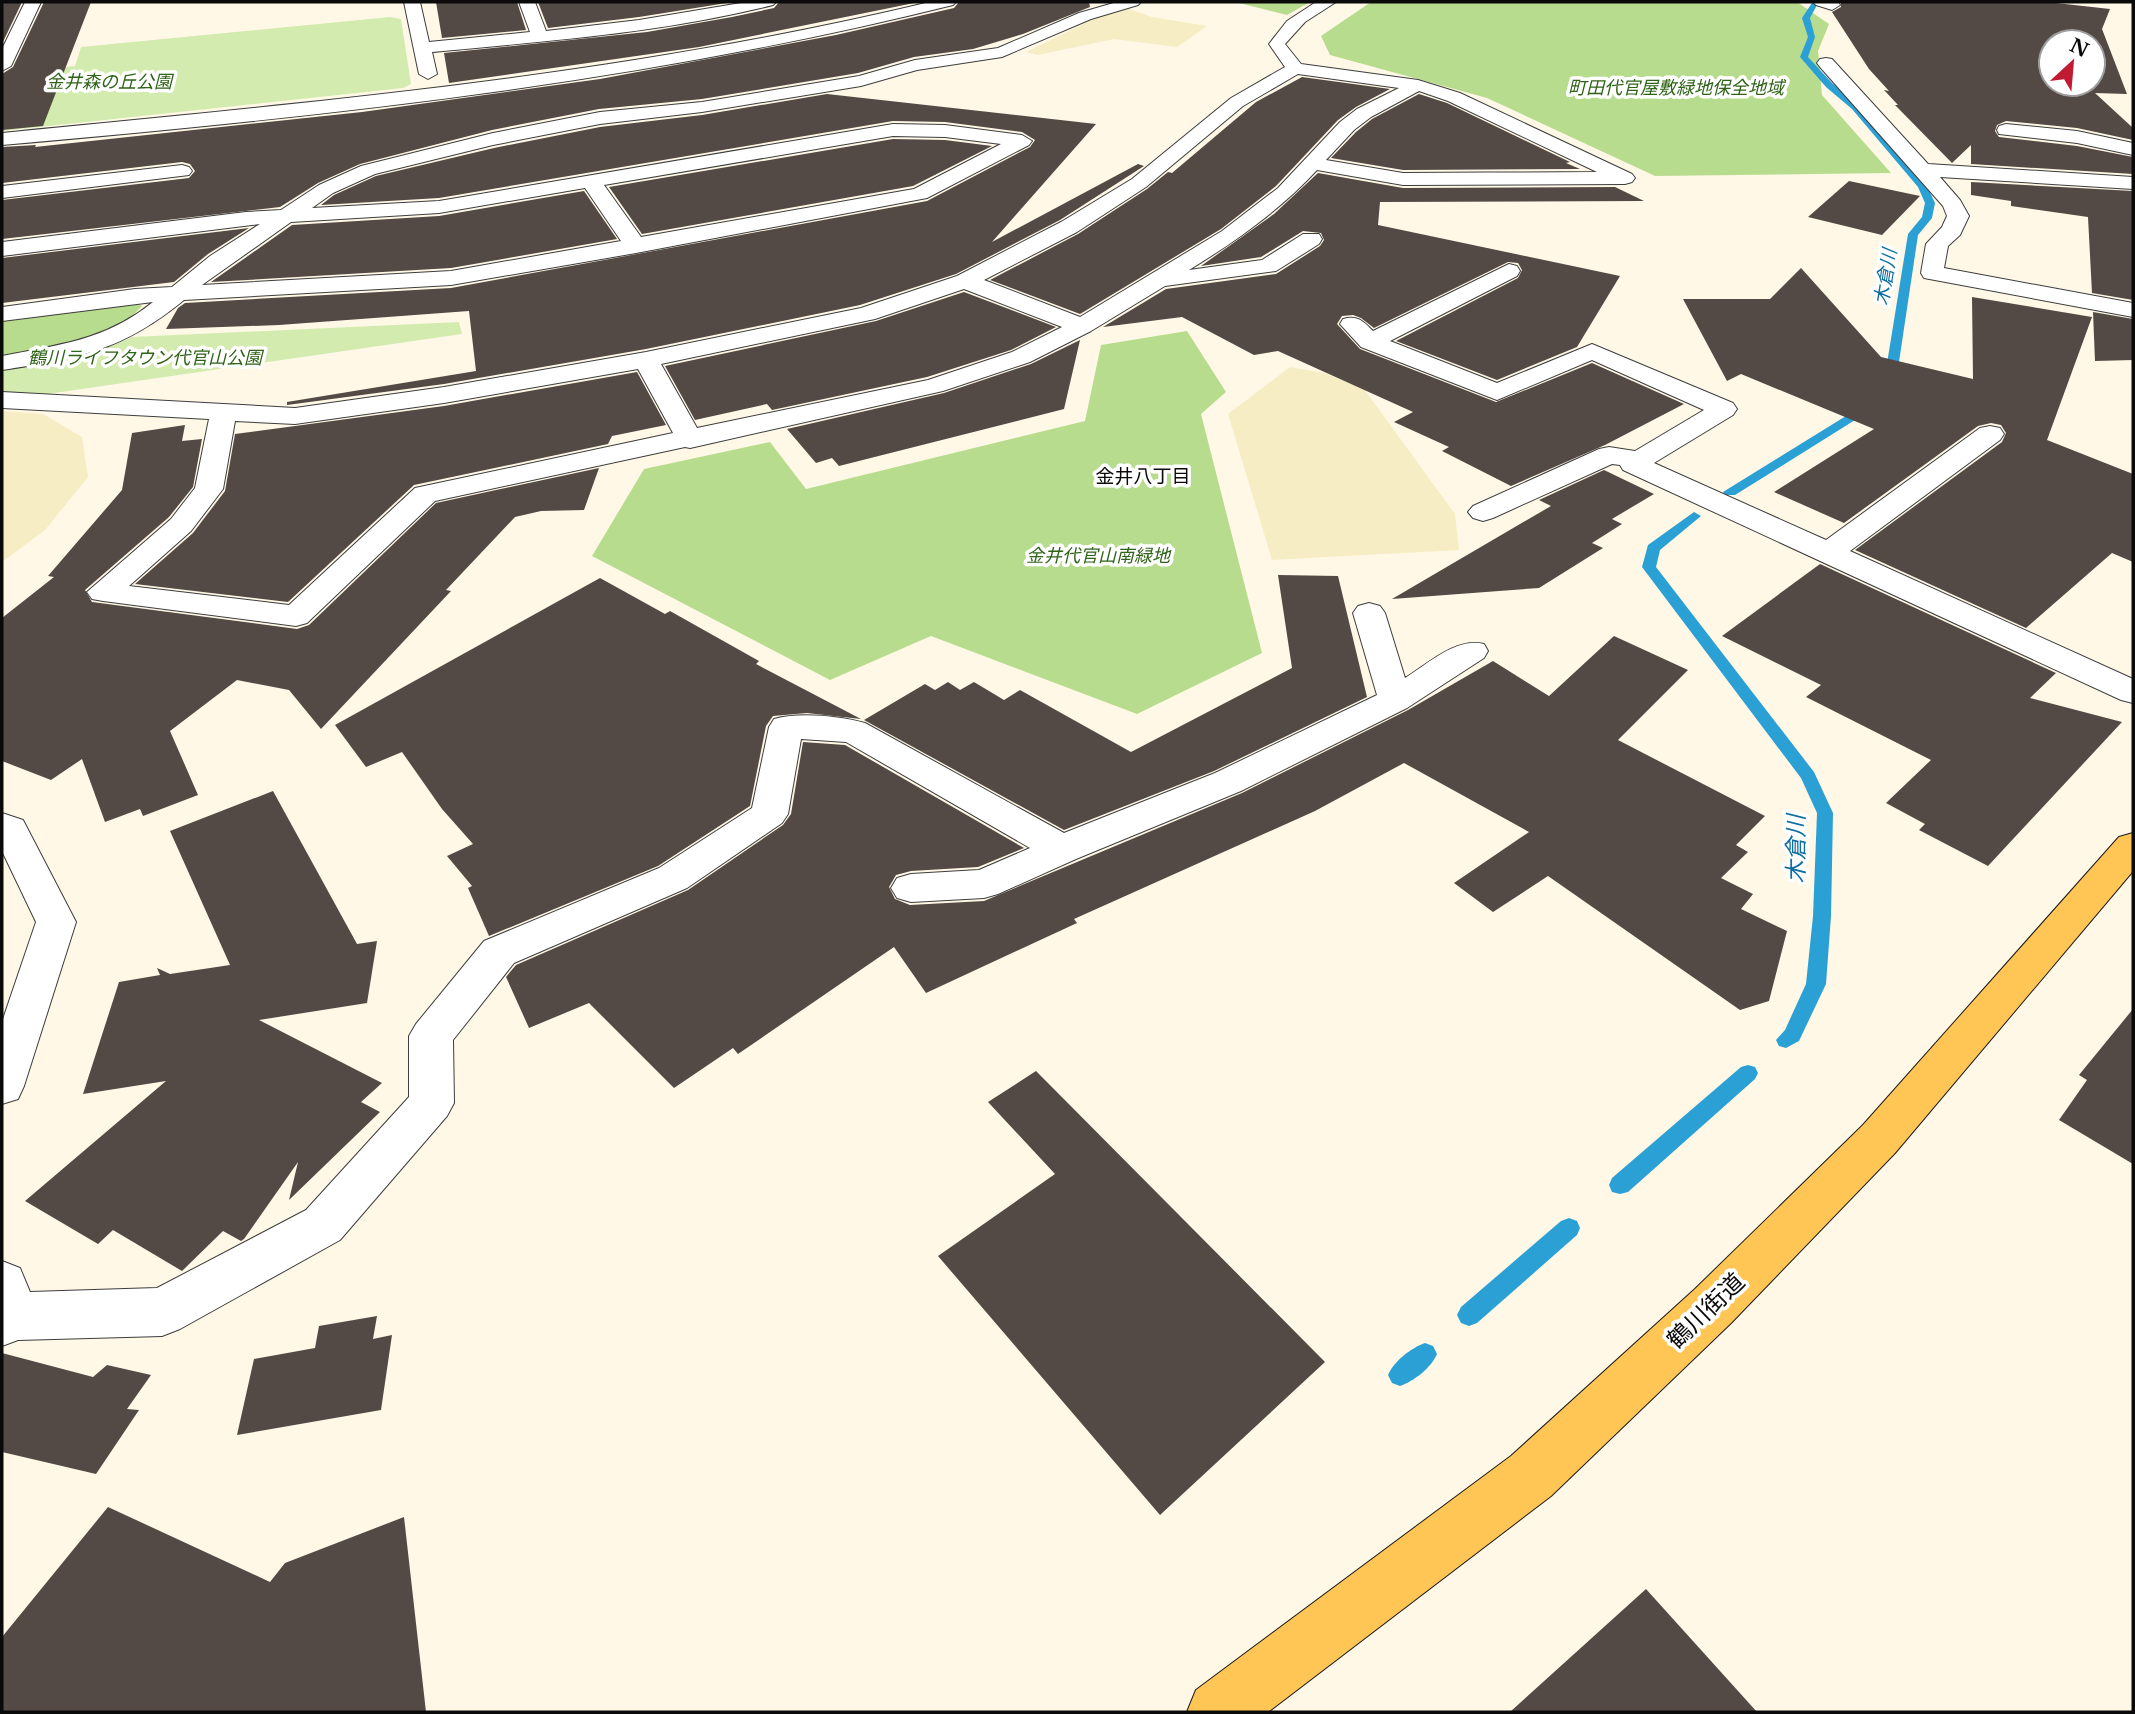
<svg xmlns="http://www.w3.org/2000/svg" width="2135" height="1714" font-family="'Libre Baskerville','Noto Sans JP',serif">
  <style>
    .farmland { fill: #f6edc5 }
    .green { fill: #d3ebaf }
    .forest { fill: #b8dc8d }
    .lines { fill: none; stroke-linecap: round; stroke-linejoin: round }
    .stream { fill: #2ba0d4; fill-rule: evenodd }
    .building { fill: #534945; fill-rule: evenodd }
    .minor-casing { stroke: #3d3d3d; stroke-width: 2 }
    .major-casing { stroke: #1b1b1b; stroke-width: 2 }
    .minor { fill: #fff; fill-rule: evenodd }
    .major { fill: #ffc656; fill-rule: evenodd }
    .labels { text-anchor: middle; stroke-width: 7; stroke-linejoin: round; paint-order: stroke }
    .far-park-label { font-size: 18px; font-style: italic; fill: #2f6318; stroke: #fff }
    .far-water-label { font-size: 19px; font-style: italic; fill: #0e6ea0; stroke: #fff }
    .far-neighbourhood-label { font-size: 19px; fill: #0a0a0a; stroke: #fff }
    .water-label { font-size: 23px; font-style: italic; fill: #0e6ea0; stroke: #fff }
    .near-street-label { font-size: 24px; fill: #0a0a0a; stroke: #fff }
  </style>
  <rect width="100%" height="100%" fill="#fff8e6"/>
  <g class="farmland">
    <path d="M 1129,9 L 1152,17 L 1207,26 L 1177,47 L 1114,39 L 1038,55 L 1026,52 L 1106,13 Z"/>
    <path d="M 1290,367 L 1324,373 L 1364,389 L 1455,514 L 1459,550 L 1272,560 L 1228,414 Z"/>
    <path d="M 2,411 L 43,414 L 82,437 L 88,477 L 45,530 L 2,562 Z"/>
  </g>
  <g class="green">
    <path d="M 390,17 L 401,19 L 411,84 L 403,88 L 2,131 L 2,97 L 12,73 L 75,66 L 81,47 Z"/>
    <path d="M 459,322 L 462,334 L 27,397 L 2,395 L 2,369 C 46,364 91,356 132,337 Z"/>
  </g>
  <g class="forest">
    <path d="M 1235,2 L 1310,2 L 1287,15 Z"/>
    <path d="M 1371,2 L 1797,2 L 1829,24 L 1818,51 L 1822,95 L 1891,173 L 1655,176 L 1487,98 L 1330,55 L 1321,36 Z"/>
    <path d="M 135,302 L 142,306 C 110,343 48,350 2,355 L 2,320 Z"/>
    <path d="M 1187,331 L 1226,392 L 1201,414 L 1262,653 L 1137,714 L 931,636 L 830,680 L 592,556 L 644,469 L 770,442 L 806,489 L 1085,421 L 1101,345 Z"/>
  </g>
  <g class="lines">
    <g class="stream">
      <path d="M 1822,2 L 1817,5 L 1810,18 L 1815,37 L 1808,57 L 1832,83 L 1858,105 L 1927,186 L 1935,203 L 1932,218 L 1918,235 L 1896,382 L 1890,386 L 1884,382 L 1908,234 L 1922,217 L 1925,203 L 1918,187 L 1852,109 L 1826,87 L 1800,57 L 1808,37 L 1802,18 L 1812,3 Z"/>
      <path d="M 1867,403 L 1871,404 L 1871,410 L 1735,495 L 1725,495 L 1723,492 Z"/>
      <path d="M 1694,512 L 1701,516 L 1660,550 L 1656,567 L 1814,772 L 1833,813 L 1831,916 L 1826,984 L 1799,1041 L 1786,1048 L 1779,1046 L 1776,1040 L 1785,1030 L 1806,984 L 1813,916 L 1817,813 L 1801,778 L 1642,567 L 1648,545 Z"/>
      <path d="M 1748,1065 L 1755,1067 L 1758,1073 L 1755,1079 L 1628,1192 L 1620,1194 L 1612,1192 L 1609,1185 L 1612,1178 L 1741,1067 Z"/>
      <path d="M 1569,1218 L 1577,1221 L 1580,1228 L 1577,1235 L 1477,1323 L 1469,1326 L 1461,1323 L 1457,1315 L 1461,1307 L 1561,1221 Z"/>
      <path d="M 1425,1343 L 1433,1346 L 1437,1354 C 1431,1368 1414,1381 1400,1386 L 1392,1383 L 1388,1375 C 1394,1361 1411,1348 1425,1343 Z"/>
    </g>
  </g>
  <g class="building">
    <path d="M 2,2 L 22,2 L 2,44 Z"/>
    <path d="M 44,2 L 91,2 L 43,126 L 2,130 L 2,74 L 13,67 Z"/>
    <path d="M 436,2 L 517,2 L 526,30 L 442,38 Z"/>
    <path d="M 538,2 L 733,2 L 639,17 L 548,28 Z"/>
    <path d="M 779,2 L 919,2 L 699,47 L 449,83 L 444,53 L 647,32 L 732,17 L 774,8 Z"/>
    <path d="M 959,2 L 1089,2 L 1090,7 L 1023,34 L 973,49 L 914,57 L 858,73 L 702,99 L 599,109 L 492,130 L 360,164 L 318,183 L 280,207 L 2,239 L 2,200 L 189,178 L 195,171 L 190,164 L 182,162 L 2,183 L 2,147 L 36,145 L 35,147 L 362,112 L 600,79 L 836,35 L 954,8 Z"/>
    <path d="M 1841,2 L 2047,2 L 2110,9 L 2102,29 L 2127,94 L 2095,93 L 2133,128 L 2133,140 L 2077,128 L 2006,121 L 1997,125 L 1995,131 L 1999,137 L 2077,146 L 2133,157 L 2133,174 L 1971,164 L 1971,145 L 1952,163 L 1895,105 L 1898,105 L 1884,90 L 1889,91 L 1869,69 L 1832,12 L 1841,7 ZM 2051,42 L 2093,42 L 2093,84 L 2051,84 Z"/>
    <path d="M 1302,77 L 1390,89 L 1356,107 L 1338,120 L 1276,186 L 1221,229 L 1080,314 L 990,280 L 1078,234 L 1147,189 L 1168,172 L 1172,173 L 1256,102 Z"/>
    <path d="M 827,94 L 1096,124 L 992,242 L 1138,164 L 1144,166 L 1060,220 L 956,274 L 860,305 L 646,349 L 444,384 L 287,405 L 287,402 L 476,371 L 469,311 L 279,325 L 166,329 L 178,308 L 185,303 L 451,288 L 927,201 L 1030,147 L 1035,140 L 1022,132 L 945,122 L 893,121 L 439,198 L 321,205 L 334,195 L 376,176 L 494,148 L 600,127 L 702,115 Z"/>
    <path d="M 1419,94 L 1447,103 L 1570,162 L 1566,163 L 1580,169 L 1403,170 L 1331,158 L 1356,132 L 1372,119 Z"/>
    <path d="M 893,139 L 945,140 L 992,146 L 913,186 L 642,234 L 609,187 Z"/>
    <path d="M 1318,173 L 1403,188 L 1615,187 L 1644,201 L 1380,202 L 1378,225 L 1620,276 L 1577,347 L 1497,380 L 1396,341 L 1518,278 L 1522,270 L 1518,263 L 1508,262 L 1374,328 L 1361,318 L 1353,315 L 1342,316 L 1337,324 L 1360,349 L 1496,402 L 1592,363 L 1684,404 L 1605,445 L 1511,486 L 1442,451 L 1449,447 L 1394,422 L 1413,412 L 1278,351 L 1254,355 L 1182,317 L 1103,327 L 1166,289 L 1276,274 L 1320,246 L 1324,240 L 1321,233 L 1303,231 L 1261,257 L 1201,266 L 1274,214 Z"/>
    <path d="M 1849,181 L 1920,196 L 1882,235 L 1808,217 Z"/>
    <path d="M 1971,182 L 2133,191 L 2133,300 L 2092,293 L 2088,217 L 2011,206 L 2011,201 L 1971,195 Z"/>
    <path d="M 584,191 L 617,239 L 451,268 L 211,282 L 292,225 L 439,216 Z"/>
    <path d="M 249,228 L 208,254 L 174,282 L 2,303 L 2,258 Z"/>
    <path d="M 1801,268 L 1881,357 L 1973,379 L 1972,297 L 2092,317 L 2047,440 L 2133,474 L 2133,562 L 2112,553 L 2026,628 L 1855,550 L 2002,442 L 2006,433 L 2001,425 L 1991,423 L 1978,426 L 1844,523 L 1774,492 L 1874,429 L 1741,374 L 1727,381 L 1683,299 L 1770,299 Z"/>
    <path d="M 964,292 L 1056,327 L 1011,350 L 927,377 L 772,410 L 767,404 L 695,420 L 665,366 L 876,321 Z"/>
    <path d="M 2093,312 L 2133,319 L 2133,360 L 2095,361 Z"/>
    <path d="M 1080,340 L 1064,409 L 839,466 L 832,458 L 816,463 L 787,429 L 944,393 L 1031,364 Z"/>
    <path d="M 637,372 L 666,425 L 612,436 L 608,444 L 414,485 L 288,602 L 135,584 L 193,533 L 225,491 L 235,434 L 444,406 Z"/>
    <path d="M 185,425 L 182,441 L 202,439 L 193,487 L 169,517 L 85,590 L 92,602 L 297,629 L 309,625 L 436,503 L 599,468 L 584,510 L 541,511 L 515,517 L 446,590 L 451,591 L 321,729 L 289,690 L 237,680 L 170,731 L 198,795 L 143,816 L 140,809 L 105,822 L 82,759 L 51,780 L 2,761 L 2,618 L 54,577 L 48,576 L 122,490 L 132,433 Z"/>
    <path d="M 1604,470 L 1654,494 L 1612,519 L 1622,524 L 1592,543 L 1603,548 L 1539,588 L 1392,599 L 1551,506 L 1539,500 Z"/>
    <path d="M 1820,564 L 2056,673 L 2030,698 L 2122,722 L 1988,866 L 1919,830 L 1925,824 L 1886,803 L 1931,760 L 1806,697 L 1821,685 L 1722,636 Z"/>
    <path d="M 1278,575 L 1338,576 L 1367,697 L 1214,771 L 1064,830 L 864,720 L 925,684 L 935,690 L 948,682 L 960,690 L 974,682 L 1004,700 L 1020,690 L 1131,752 L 1292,668 Z"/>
    <path d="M 600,578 L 665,614 L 670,611 L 759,661 L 756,664 L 861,719 L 807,713 L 773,716 L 766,726 L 750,806 L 658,866 L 489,936 L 468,888 L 472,886 L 447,856 L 473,844 L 442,809 L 402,752 L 366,767 L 335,725 Z"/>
    <path d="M 1614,636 L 1688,670 L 1618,740 L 1765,816 L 1736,845 L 1748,852 L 1721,878 L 1753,894 L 1741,909 L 1787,931 L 1769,1001 L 1740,1010 L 1548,876 L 1493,912 L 1454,883 L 1529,832 L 1404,763 L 1315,811 L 1074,919 L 1077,923 L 926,993 L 894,947 L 738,1054 L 733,1048 L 674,1088 L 589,1003 L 529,1028 L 506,977 L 516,965 L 688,890 L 783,825 L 791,814 L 803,742 L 845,745 L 1024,848 L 978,867 L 911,871 L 896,875 L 889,887 L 895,899 L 910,905 L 984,901 L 1242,793 L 1408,710 L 1493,661 L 1549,696 Z"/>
    <path d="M 273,791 L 357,944 L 377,941 L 367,1003 L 259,1020 L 382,1083 L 361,1102 L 380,1112 L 289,1200 L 298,1162 L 244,1239 L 241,1241 L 223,1231 L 182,1271 L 113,1230 L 98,1244 L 25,1201 L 166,1081 L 83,1094 L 119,982 L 160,975 L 157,968 L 170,974 L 230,965 L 170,831 Z"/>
    <path d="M 2133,1009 L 2133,1164 L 2059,1120 L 2087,1080 L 2079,1075 Z"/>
    <path d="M 1036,1071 L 1325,1362 L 1160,1515 L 938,1256 L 1055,1174 L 988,1102 Z"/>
    <path d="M 377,1316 L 373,1339 L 392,1335 L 381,1410 L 237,1435 L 254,1359 L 315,1348 L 319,1326 Z"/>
    <path d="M 2,1353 L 93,1377 L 107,1365 L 151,1375 L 127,1409 L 139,1410 L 96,1474 L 2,1452 Z"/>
    <path d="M 108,1507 L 270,1582 L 285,1563 L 404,1517 L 426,1712 L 2,1712 L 2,1637 Z"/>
    <path d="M 1646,1589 L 1757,1712 L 1510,1712 Z"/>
  </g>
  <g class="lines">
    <defs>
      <g id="minor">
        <path d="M 25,2 L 41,2 L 11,66 L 2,71 L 2,49 Z"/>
        <path d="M 404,2 L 420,2 L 429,42 L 530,32 L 519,2 L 535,2 L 546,31 L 639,20 L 747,2 L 776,2 L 773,5 C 662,33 546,41 432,52 L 437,74 L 428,79 L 419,74 Z"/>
        <path d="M 930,2 L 956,2 L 953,5 C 641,83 322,117 2,145 L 2,133 C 315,102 623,76 930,2 Z"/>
        <path d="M 1117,2 L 1141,2 L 1138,5 L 1091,19 L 1002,57 L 917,70 L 861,86 L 702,112 L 600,124 L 493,145 L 375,174 L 333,193 L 312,208 L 439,201 L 893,124 L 945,125 L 1022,135 L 1032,141 L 1029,145 L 927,198 L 636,253 L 451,285 L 184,300 C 122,351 79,358 2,370 L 2,356 C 59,345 106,340 153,302 L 2,321 L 2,307 L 135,289 L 172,287 L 210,256 L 260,224 L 2,256 L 2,242 L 246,212 L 281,210 L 319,185 L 361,166 L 493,133 L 600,112 L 702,102 L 859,76 L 915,60 L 998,48 L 1079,13 ZM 893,136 L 945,137 L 1001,144 L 914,189 L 641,237 L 604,185 ZM 585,188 L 621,241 L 451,271 L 202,285 L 291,222 L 439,213 Z"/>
        <path d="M 1316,2 L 1336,2 L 1305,22 L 1285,44 L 1301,64 L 1418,80 L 1460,93 L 1632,174 L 1635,178 L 1632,182 L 1625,184 L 1403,185 L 1317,170 C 1279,211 1236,241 1189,270 L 1262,260 L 1303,234 L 1319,234 L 1322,239 L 1319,244 L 1276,271 L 1165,286 L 1091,331 L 1030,362 L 943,391 L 690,448 L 685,447 L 435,501 L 307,623 L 296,626 L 103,601 L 92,599 L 87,592 L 171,519 L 195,488 L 209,419 L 2,408 L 2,392 L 295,408 L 444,387 L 646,352 L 861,308 L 957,276 L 1061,222 L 1132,179 L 1231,98 L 1285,67 L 1269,44 L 1287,21 ZM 1298,74 L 1399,88 L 1357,109 L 1340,122 L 1278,188 L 1222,231 L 1080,317 L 984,280 L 1077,232 L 1146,187 L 1243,106 ZM 1419,91 L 1448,101 L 1597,172 L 1403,173 L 1326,160 L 1354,130 L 1371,117 ZM 964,289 L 1062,327 L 1012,352 L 928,380 L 697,428 L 661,364 L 875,319 ZM 638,369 L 673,433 L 415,488 L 289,605 L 129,586 L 191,531 L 223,489 L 235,421 L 295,424 L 444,403 Z"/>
        <path d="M 1813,2 L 1838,2 L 1840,5 L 1832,10 L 1816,5 Z"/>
        <path d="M 1826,58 L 1832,59 L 1928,164 L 2133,177 L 2133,189 L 1940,177 L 1960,200 L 1969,216 L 1960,235 L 1948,246 L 1944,268 L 2133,303 L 2133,317 L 1924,278 L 1921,273 L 1926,244 L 1942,227 L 1947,216 L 1943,206 L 1820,67 L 1817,63 L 1820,59 Z"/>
        <path d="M 2006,124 L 2077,131 L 2133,143 L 2133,155 L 2077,143 L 1999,134 L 1997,130 L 1999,126 Z"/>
        <path d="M 182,165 L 189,167 L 192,171 L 189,175 L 2,198 L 2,186 Z"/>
        <path d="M 1509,264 L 1517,266 L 1520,271 L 1517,276 L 1390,341 L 1497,383 L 1592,344 L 1733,403 L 1737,409 L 1733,415 L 1654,463 L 1826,540 L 1980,428 L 1990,426 L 2000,428 L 2004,434 L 2000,440 L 1850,551 L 2133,679 L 2133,703 L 2121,700 L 1623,470 L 1620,465 L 1612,464 L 1493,518 L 1483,521 L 1473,518 L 1468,512 L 1473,506 L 1599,449 L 1609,447 L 1635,451 L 1704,410 L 1592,360 L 1497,400 L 1361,347 L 1340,324 L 1343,319 C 1358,315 1363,321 1373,331 Z"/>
        <path d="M 1369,603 L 1380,606 L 1385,613 L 1405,678 C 1428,664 1456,637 1484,644 L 1488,651 L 1484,658 L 1407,708 L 1241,791 L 1076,859 L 998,894 L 984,898 L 911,902 L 897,898 L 891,888 L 897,878 L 911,874 L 979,870 L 1030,848 L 846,742 L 801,739 L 788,814 L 782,823 L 687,888 L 514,963 L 453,1040 L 454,1103 L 447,1116 L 340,1240 L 180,1329 L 162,1336 L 18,1340 L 2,1346 L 2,1261 L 20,1268 L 30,1292 L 157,1288 L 306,1210 L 409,1097 L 409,1036 L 416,1024 L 484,941 L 659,868 L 752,808 L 769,727 L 774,719 C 800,712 839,716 865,723 L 1064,833 L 1215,773 L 1377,695 L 1353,613 L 1358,606 Z"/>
        <path d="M 2,813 L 23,820 L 76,922 L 24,1086 L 18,1099 L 2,1104 L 2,1022 L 36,922 L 2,851 Z"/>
      </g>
      <path id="major" d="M 2133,833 L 2133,871 L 1895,1153 L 1731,1323 L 1551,1496 L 1268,1712 L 1187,1712 L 1196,1690 L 1511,1456 L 1695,1289 L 1863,1125 L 2119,837 Z"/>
    </defs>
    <use href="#minor" class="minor-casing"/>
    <use href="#major" class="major-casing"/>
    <use href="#minor" class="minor"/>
    <use href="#major" class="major"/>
  </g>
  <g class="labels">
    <g class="far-park-label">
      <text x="109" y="88">金井森の丘公園</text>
      <text x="1676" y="94">町田代官屋敷緑地保全地域</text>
      <text x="145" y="364">鶴川ライフタウン代官山公園</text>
      <text x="1098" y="562">金井代官山南緑地</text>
    </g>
    <g class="far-water-label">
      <text transform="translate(1885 277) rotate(-81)" y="7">木倉川</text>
    </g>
    <g class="far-neighbourhood-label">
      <text x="1143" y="483">金井八丁目</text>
    </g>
    <g class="water-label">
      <text transform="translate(1796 849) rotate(-90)" y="8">木倉川</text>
    </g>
    <g class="near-street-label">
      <text transform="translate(1706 1311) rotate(-44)" y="8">鶴川街道</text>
    </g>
  </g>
  <rect width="2135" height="1714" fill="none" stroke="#0a0a0a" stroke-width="7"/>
  <g transform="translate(2072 63) rotate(26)"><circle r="33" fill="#ffffff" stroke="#9d9d9d" stroke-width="2"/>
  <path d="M0-5L12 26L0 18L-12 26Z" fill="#c01b33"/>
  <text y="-10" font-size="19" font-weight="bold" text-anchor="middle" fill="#0a0a0a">N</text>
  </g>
</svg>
